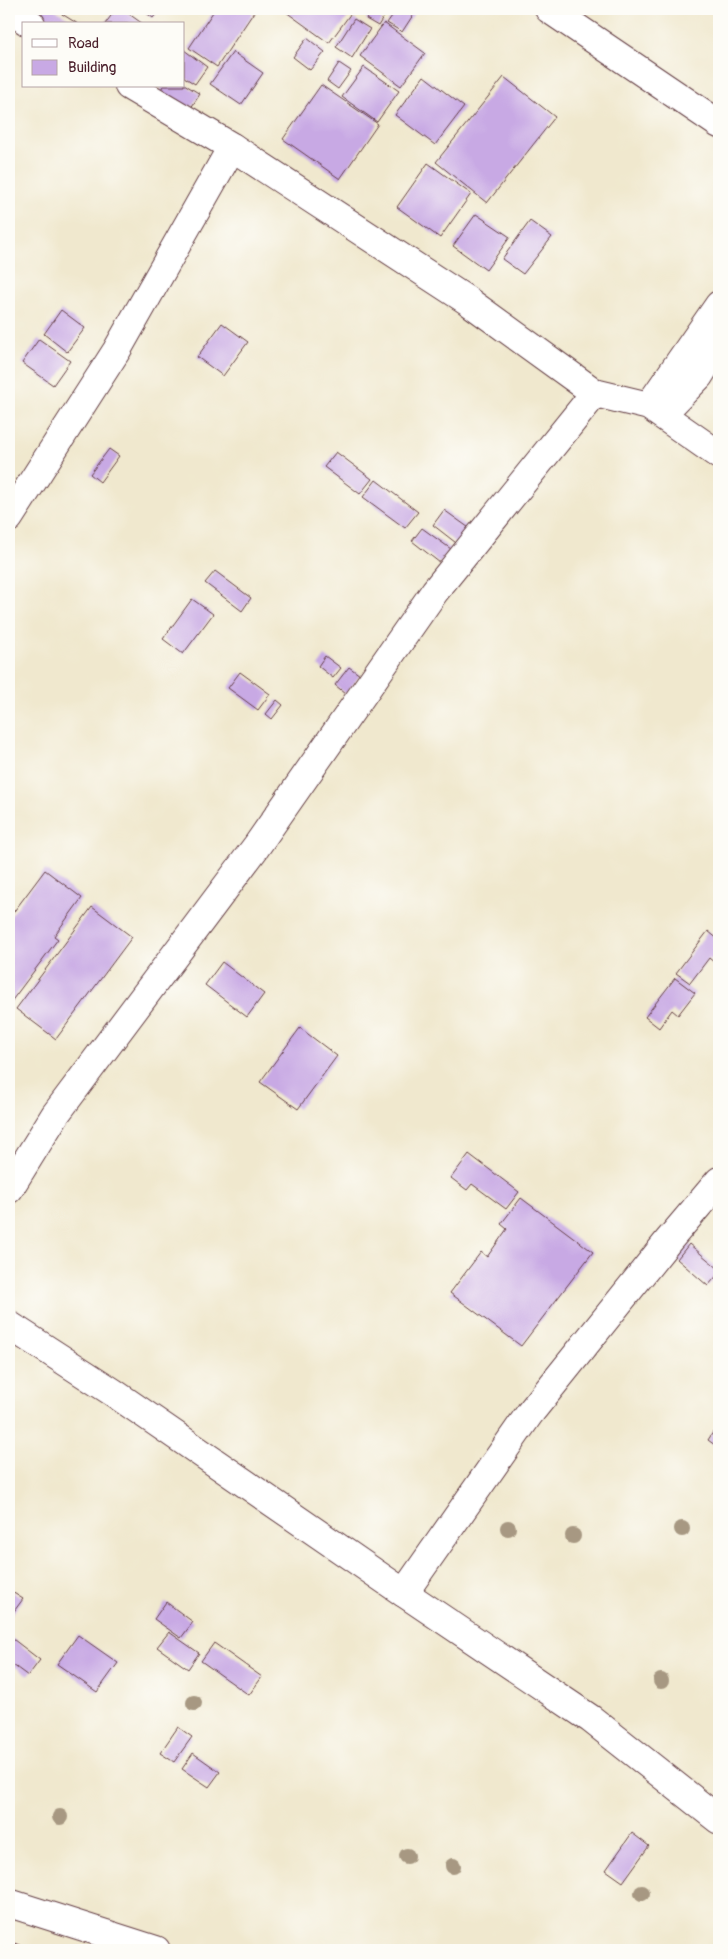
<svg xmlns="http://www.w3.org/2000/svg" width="728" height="1959" font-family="Pangolin,sans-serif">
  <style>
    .building { fill: #c8a9e4 }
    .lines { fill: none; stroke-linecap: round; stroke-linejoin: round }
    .minor-casing { stroke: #633d43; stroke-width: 30 }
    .minor { stroke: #fff; stroke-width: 28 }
    .tree { fill: #a79882 }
  </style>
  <rect width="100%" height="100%" fill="#fdfcf7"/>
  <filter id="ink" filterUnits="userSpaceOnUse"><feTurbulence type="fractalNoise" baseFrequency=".02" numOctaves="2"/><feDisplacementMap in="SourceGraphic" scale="10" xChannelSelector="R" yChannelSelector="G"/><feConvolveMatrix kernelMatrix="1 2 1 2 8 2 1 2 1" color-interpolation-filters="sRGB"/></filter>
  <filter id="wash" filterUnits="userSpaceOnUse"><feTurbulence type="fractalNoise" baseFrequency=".0096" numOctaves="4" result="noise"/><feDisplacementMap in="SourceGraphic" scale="20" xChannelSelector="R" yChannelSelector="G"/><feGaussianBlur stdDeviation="1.12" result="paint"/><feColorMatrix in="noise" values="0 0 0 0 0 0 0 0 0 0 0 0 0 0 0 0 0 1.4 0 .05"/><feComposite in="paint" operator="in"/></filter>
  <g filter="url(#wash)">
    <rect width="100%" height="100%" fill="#f0e8ce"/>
    <g id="blocks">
      <g class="building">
        <path d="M 26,9 L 54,9 L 78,24 L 50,24 Z"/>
        <path d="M 116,9 L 122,9 L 143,24 L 105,24 Z"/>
        <path d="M 141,9 L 160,9 L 153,18 Z"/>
        <path d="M 215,9 L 256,9 L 217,67 L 189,48 Z"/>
        <path d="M 282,9 L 354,9 L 329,43 Z"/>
        <path d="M 372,9 L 388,10 L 378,26 L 366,19 Z"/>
        <path d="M 397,9 L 417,9 L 402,32 L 387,23 Z"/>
        <path d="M 354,19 L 370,29 L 352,58 L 336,47 Z"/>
        <path d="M 384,23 L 425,53 L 401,86 L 360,56 Z"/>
        <path d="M 307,38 L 325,52 L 310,70 L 293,57 Z"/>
        <path d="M 184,50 L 207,67 L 195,84 L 184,77 Z"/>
        <path d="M 233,52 L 263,73 L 241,105 L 210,84 Z"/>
        <path d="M 339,63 L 351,71 L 338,89 L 327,81 Z"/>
        <path d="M 364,67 L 399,91 L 377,122 L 342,97 Z"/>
        <path d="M 424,76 L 464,107 L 435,145 L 395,115 Z"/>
        <path d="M 504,77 L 555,117 L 487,203 L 436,162 Z"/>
        <path d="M 184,84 L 200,94 L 185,117 L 156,98 L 163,86 L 184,86 Z"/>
        <path d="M 321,85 L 378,124 L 340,179 L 283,139 Z"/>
        <path d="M 428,163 L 471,194 L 440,238 L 397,207 Z"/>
        <path d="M 476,214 L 510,237 L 486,270 L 453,246 Z"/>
        <path d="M 530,221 L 552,237 L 523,274 L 502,259 Z"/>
        <path d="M 61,310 L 85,328 L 67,352 L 44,334 Z"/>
        <path d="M 222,323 L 248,342 L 223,376 L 197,357 Z"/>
        <path d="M 39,339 L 70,361 L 53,385 L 22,363 Z"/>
        <path d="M 109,449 L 119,456 L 100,482 L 90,474 Z"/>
        <path d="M 336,452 L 372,479 L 360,494 L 324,467 Z"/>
        <path d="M 376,480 L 418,512 L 405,528 L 363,497 Z"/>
        <path d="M 444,510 L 472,530 L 460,546 L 433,525 Z"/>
        <path d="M 422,528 L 451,549 L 440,563 L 412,541 Z"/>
        <path d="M 215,571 L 251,598 L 242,611 L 205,583 Z"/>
        <path d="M 192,599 L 213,614 L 183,654 L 163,639 Z"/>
        <path d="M 325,656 L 341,668 L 333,678 L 318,666 Z"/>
        <path d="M 349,667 L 360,675 L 346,694 L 335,685 Z"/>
        <path d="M 240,672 L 270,694 L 258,710 L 228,688 Z"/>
        <path d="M 277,700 L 283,705 L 272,719 L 266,714 Z"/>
        <path d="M 45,870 L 82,898 L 54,936 L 58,939 L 10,1003 L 9,918 Z"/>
        <path d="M 92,907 L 132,937 L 56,1039 L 16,1009 Z"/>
        <path d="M 708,931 L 719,940 L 719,960 L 716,964 L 709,958 L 690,983 L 676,973 Z"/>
        <path d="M 222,962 L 264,994 L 247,1017 L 205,985 Z"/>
        <path d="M 675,978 L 695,993 L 678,1015 L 672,1010 L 659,1028 L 645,1017 Z"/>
        <path d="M 300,1028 L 337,1056 L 298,1109 L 260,1082 Z"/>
        <path d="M 469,1154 L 519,1192 L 506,1209 L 472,1184 L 467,1190 L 451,1178 Z"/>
        <path d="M 521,1198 L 593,1252 L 521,1346 L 450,1293 L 481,1252 L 487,1257 L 507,1229 L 501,1224 Z"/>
        <path d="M 689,1244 L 719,1269 L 719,1273 L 708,1286 L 677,1259 Z"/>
        <path d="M 719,1423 L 719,1448 L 708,1440 Z"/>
        <path d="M 9,1590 L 23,1599 L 9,1618 Z"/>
        <path d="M 166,1602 L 193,1622 L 181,1638 L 154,1619 Z"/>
        <path d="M 169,1632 L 199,1653 L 188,1669 L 157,1647 Z"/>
        <path d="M 78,1635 L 118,1663 L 97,1692 L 57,1664 Z"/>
        <path d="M 9,1636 L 40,1660 L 28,1676 L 9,1662 Z"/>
        <path d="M 214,1643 L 262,1677 L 249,1695 L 201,1661 Z"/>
        <path d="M 178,1727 L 192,1737 L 174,1762 L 160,1753 Z"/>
        <path d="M 193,1753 L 220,1772 L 209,1787 L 182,1769 Z"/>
        <path d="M 632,1833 L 649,1846 L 623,1882 L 606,1870 Z"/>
        <path d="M 9,1941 L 32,1950 L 9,1950 Z"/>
      </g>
    </g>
  </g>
  <g filter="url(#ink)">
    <use href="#blocks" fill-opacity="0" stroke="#633d43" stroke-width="1"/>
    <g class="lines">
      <defs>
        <g id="minor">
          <path d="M 9,9 L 31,24"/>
          <path d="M 549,9 L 719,124"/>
          <path d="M 129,86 L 232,147 L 468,301 L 595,393 L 649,406 L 719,455"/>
          <path d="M 649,406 L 719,305"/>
          <path d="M 662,414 L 699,376 L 719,344"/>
          <path d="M 9,518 L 117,350 L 232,147"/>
          <path d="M 9,1189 L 55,1115 L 256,847 L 435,591 L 595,393"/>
          <path d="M 9,1325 L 114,1393 L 404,1593 L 591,1719 L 719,1820"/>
          <path d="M 404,1593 L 530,1413 L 669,1240 L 719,1181"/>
          <path d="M 9,1903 L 156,1950"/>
        </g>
      </defs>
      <use href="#minor" class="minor-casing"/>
      <use href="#minor" class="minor"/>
    </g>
    <g class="tree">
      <circle cx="508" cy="1528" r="8"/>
      <circle cx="682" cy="1529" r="8"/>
      <circle cx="573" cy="1536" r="8"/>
      <circle cx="661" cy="1681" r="8"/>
      <circle cx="194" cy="1703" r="8"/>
      <circle cx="60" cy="1817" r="8"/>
      <circle cx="407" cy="1856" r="8"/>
      <circle cx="453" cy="1866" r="8"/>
      <circle cx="642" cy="1893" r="8"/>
    </g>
  </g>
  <rect width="728" height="1959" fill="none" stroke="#fdfcf7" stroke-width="30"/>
  <rect x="22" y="22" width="162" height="65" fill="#fdfcf7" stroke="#b5a4a5"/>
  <rect x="32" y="39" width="25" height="8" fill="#ffffff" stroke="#b5a4a5"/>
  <text x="68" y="48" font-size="15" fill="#4a1f2b">Road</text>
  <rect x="32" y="60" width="25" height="15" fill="#c8a9e4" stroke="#b5a4a5"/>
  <text x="68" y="72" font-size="15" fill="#4a1f2b">Building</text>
</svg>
